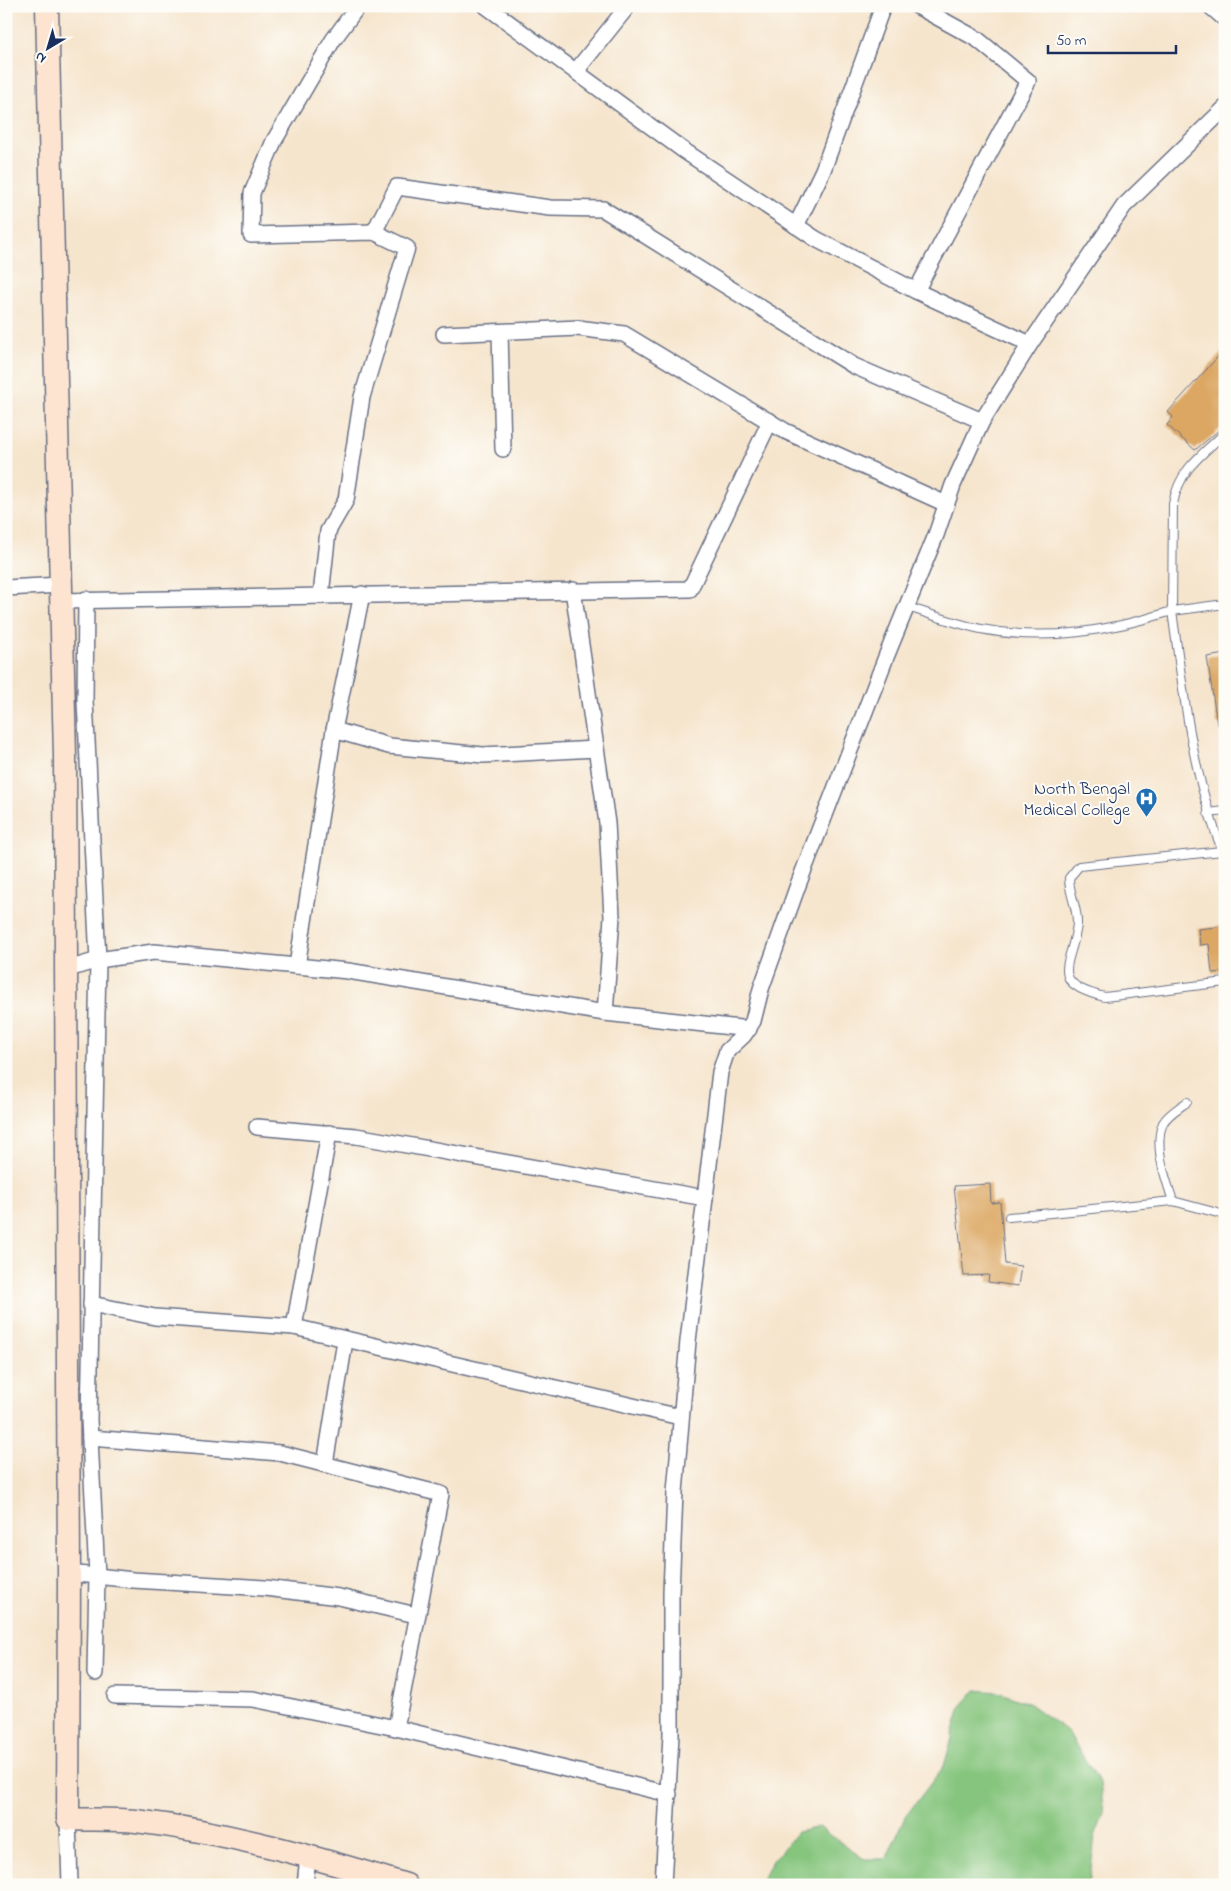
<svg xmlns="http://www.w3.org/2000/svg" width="1231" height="1891" font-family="'Indie Flower',sans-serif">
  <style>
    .green { fill: #85c57d; stroke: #507a6e }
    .building { fill: #dca764 }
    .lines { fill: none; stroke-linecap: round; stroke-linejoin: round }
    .lane-casing { stroke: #686f85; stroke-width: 10 }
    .street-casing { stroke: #686f85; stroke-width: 18 }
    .secondary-casing { stroke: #686f85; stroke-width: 25 }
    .lane { stroke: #fff; stroke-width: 8 }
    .street { stroke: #fff; stroke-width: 15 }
    .secondary { stroke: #fde4d1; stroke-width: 22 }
    .labels { text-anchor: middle; stroke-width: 4; stroke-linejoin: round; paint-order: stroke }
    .poi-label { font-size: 18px; fill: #1b2f5e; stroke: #fdfcf7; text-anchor: end }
  </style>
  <rect width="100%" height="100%" fill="#fdfcf7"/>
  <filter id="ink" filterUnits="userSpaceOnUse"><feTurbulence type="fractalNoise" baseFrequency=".02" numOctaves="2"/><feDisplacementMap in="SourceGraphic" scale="10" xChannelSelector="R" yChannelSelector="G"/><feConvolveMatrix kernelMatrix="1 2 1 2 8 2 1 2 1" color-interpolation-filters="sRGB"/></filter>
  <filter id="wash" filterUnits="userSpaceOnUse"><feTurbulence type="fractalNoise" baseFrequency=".0096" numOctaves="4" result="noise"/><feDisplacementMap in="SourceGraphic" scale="20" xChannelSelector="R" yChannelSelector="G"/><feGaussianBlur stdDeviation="1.12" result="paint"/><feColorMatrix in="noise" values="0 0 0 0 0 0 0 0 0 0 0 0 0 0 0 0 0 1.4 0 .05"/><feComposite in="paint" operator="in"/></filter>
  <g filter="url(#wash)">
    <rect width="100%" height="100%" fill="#f6e5cd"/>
    <path class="green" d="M 976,1690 L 998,1692 L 1028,1703 L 1066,1730 L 1100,1783 L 1104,1813 L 1095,1836 L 1089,1885 L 758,1885 L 772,1862 L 797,1832 L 819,1827 L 864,1859 L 886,1859 L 905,1817 L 944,1766 L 961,1706 Z"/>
    <g id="blocks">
      <g class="building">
        <path d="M 1225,349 L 1225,425 L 1195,450 L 1167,425 L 1173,417 L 1168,412 Z"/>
        <path d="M 1225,654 L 1225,724 L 1217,724 L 1207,657 Z"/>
        <path d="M 1225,926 L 1225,972 L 1212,973 L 1209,944 L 1200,945 L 1198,929 Z"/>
        <path d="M 990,1184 L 991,1203 L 1000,1202 L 1005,1264 L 1021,1266 L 1018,1286 L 988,1282 L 989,1275 L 964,1276 L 954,1186 Z"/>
      </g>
    </g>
  </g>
  <g filter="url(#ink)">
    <use href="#blocks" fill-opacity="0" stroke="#686f85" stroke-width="1"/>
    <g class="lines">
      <defs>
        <g id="lane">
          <path d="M 1225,604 L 1172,611 C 1184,695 1192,778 1225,857"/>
          <path d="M 908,607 C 932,615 956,624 981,629 C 1046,642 1110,631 1172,611 L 1173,504 C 1179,470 1201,455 1225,433"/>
          <path d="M 1208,813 L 1225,811"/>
          <path d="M 1222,851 L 1079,866 L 1069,878 C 1069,894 1078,908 1077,924 C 1073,963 1045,983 1105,997 L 1225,982"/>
          <path d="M 1173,1201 C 1166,1180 1153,1145 1163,1123 C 1168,1114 1179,1108 1187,1102"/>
          <path d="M 1009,1217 L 1173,1201 L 1225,1215"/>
        </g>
        <g id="street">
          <path d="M 486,6 L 683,150 L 816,239 L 916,291 L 1030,344"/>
          <path d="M 1210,6 L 1225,19"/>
          <path d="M 576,71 L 628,6"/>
          <path d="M 796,226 L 823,170 L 883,6"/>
          <path d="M 374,232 L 397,187 L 550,208 L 603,209 L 854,366 L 982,421"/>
          <path d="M 916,291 L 1028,81 L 977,39 L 917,6"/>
          <path d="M 500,332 L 503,449"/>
          <path d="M 444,334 L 578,328 L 624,334 L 785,431 L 946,504"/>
          <path d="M 6,588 L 61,585"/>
          <path d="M 573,590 L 607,823 L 612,917 L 605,1013"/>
          <path d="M 321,595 L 328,531 L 346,500 L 362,397 L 407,248 L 374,232 L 251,235 L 252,193 L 274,141 L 333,40 L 358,6"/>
          <path d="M 86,599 L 85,701 L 98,960 L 89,1420 L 97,1575 L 95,1673"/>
          <path d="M 61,601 L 690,589 L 770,421"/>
          <path d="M 334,730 L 389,746 L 483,755 L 596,749"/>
          <path d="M 297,966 L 334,730 L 362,594"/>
          <path d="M 65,970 L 98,960 L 154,952 L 348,971 L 605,1013 L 749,1029"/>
          <path d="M 257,1127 L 356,1136 L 705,1198"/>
          <path d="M 91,1304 L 155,1317 L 294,1327 L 680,1417"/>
          <path d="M 294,1327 L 329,1133"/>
          <path d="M 90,1438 L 280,1453 L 441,1494 L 396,1728"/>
          <path d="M 325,1464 L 345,1341"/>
          <path d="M 69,1573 L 133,1580 L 265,1588 L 339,1597 L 416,1615"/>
          <path d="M 115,1696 L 253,1699 L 396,1728 L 669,1794"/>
          <path d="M 68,1819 L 70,1885"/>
          <path d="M 305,1885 L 308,1857"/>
          <path d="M 663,1885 L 671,1735 L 671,1593 L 675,1492 L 688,1341 L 720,1072 L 727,1051 L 744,1035 L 753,1021 L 761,989 L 798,885 L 886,657 L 936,535 L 953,485 L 982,421 L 1030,344 L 1124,206 L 1225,108"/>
        </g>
        <path id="secondary" d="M 47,6 L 65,756 L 69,1573 L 68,1819 C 90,1820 114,1819 136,1821 C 228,1832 318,1858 406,1885"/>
      </defs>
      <use href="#lane" class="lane-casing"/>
      <use href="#street" class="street-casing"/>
      <use href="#secondary" class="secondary-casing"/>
      <use href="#lane" class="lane"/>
      <use href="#street" class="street"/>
      <use href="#secondary" class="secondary"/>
    </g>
  </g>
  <defs>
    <symbol id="hospital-pin" viewBox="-11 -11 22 30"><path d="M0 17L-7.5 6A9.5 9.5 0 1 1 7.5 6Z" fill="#1f6fb2" stroke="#fdfcf7"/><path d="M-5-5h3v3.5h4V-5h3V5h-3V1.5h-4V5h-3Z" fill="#fff"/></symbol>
  </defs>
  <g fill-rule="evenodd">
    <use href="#hospital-pin" x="1134" y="786" width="25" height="34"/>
  </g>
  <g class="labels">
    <g class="poi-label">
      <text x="1130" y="794">North Bengal<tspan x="1130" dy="21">Medical College</tspan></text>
    </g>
  </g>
  <rect width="1231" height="1891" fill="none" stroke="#fdfcf7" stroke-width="25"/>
  <g transform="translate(48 48) rotate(218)" stroke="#fdfcf7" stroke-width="4" paint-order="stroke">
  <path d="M0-4L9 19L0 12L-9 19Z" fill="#1b2f5e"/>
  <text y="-8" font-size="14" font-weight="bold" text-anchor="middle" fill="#1b2f5e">N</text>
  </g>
  <path d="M1048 45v8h128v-8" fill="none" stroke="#1b2f5e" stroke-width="2.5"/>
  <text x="1056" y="45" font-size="15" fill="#1b2f5e" stroke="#fdfcf7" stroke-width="4" paint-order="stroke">50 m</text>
</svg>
